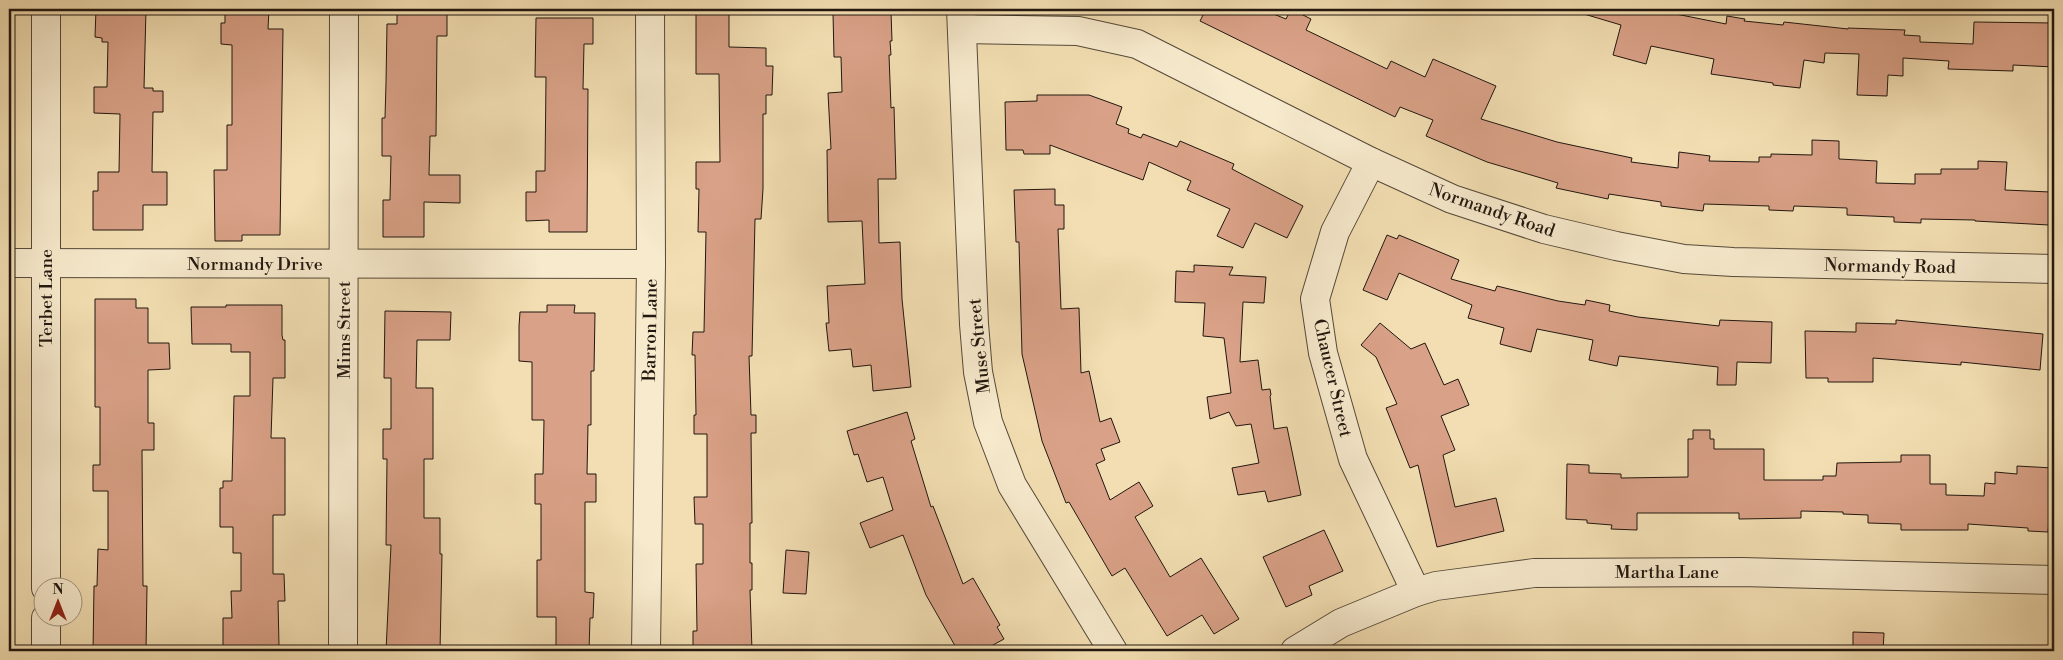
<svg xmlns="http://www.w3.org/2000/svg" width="2063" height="660" font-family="'Libre Bodoni',serif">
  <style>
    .building { fill: #d9a187; stroke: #21170f }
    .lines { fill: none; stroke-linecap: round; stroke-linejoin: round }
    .minor-casing { stroke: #554938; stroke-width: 30 }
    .minor { stroke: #f7eacd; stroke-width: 28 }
    .labels { text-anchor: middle; stroke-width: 4; stroke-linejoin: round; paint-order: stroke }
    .street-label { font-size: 18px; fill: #21170f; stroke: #f7eacd }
  </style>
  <rect width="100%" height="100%" fill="#f2deb2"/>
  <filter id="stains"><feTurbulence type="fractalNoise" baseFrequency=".004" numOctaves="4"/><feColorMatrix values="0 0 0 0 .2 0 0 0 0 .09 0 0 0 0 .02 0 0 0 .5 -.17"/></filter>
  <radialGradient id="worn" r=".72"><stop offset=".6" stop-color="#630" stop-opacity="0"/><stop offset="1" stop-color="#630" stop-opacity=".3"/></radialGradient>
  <g class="building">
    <path d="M 96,9 L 146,9 L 144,88 L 153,88 L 153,91 L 163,91 L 163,112 L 153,112 L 152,172 L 167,172 L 167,205 L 143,205 L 143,230 L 93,230 L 93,191 L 98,191 L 98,172 L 119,172 L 120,114 L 94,113 L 94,87 L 107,87 L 108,42 L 102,42 L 102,38 L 95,37 Z"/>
    <path d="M 225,9 L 269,9 L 268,29 L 283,29 L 280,235 L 242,235 L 242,241 L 215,241 L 214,170 L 227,170 L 227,125 L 232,125 L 232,45 L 221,44 L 221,23 L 225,23 Z"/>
    <path d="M 397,9 L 447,9 L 447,36 L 437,36 L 436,136 L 430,136 L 429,175 L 460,175 L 460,203 L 424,202 L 424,237 L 383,237 L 383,200 L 390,200 L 391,156 L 382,156 L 382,118 L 385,118 L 386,83 L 387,24 L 397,24 Z"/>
    <path d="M 696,9 L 729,9 L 729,47 L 766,48 L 766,66 L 773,66 L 772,95 L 766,95 L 766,114 L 763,114 L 763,189 L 761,219 L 755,219 L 752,356 L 749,356 L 751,415 L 756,415 L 756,433 L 751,433 L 752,523 L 750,523 L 750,563 L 752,563 L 752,590 L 750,590 L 752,651 L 693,651 L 693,631 L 697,631 L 696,564 L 703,564 L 703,524 L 695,524 L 694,497 L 707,497 L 707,434 L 694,434 L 694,415 L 696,415 L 695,355 L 692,355 L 693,332 L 704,332 L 706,232 L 698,232 L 699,189 L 696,189 L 696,162 L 720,162 L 719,74 L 696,74 Z"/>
    <path d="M 847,9 L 888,9 L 888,12 L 891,12 L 892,41 L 890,41 L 891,55 L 889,55 L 891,108 L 894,107 L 896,179 L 878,179 L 879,243 L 900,242 L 902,299 L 911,387 L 873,391 L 871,365 L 853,367 L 851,349 L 829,351 L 826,323 L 829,323 L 827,286 L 865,284 L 862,221 L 828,222 L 827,150 L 831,149 L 828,93 L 842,92 L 841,57 L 834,57 L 833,13 L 847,12 Z"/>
    <path d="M 1206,9 L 1261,9 L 1286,19 L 1291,9 L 1311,19 L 1306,30 L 1387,69 L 1391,61 L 1425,77 L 1433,59 L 1496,86 L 1481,119 L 1557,142 L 1632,158 L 1631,162 L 1678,168 L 1679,152 L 1710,156 L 1709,161 L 1759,162 L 1759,157 L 1771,157 L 1771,154 L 1812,155 L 1812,140 L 1839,141 L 1839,159 L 1877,161 L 1876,183 L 1915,184 L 1915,174 L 1941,174 L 1941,169 L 1978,169 L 1978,161 L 2007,162 L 2005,190 L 2050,192 L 2049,225 L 1975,221 L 1975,220 L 1921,219 L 1921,223 L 1894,222 L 1894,217 L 1847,215 L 1847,208 L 1794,206 L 1793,211 L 1769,210 L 1769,206 L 1704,204 L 1703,211 L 1661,206 L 1661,202 L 1609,194 L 1608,199 L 1556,188 L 1558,183 L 1487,162 L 1426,136 L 1433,120 L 1400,107 L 1395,117 L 1200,21 Z"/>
    <path d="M 1585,9 L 1661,9 L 1661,11 L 1726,24 L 1727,16 L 1745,19 L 1744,21 L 1783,25 L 1784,22 L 1848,29 L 1848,28 L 1905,30 L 1904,35 L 1920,36 L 1920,42 L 1973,44 L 1974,22 L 2054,23 L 2054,67 L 2013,65 L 2013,71 L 1948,69 L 1949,61 L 1903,58 L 1903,76 L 1888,75 L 1887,96 L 1857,95 L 1859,54 L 1825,53 L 1824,63 L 1804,60 L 1800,88 L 1773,85 L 1773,83 L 1711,74 L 1714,59 L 1651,46 L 1646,64 L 1613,55 L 1621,25 L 1584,14 Z"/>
    <path d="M 536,18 L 593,18 L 593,44 L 584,44 L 583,89 L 588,89 L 587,232 L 549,232 L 549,220 L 526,221 L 526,192 L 536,192 L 536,171 L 545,171 L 546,77 L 535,77 Z"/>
    <path d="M 1037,95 L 1089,95 L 1122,107 L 1116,124 L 1129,129 L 1128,133 L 1141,138 L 1143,134 L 1177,147 L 1180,141 L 1234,164 L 1232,169 L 1303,206 L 1287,238 L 1255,223 L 1243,248 L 1217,236 L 1230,209 L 1187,190 L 1191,181 L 1149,162 L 1143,180 L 1050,145 L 1050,154 L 1024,154 L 1023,150 L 1006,150 L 1005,102 L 1037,101 Z"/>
    <path d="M 1055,189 L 1055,205 L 1064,205 L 1064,229 L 1058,229 L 1061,309 L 1079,308 L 1081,373 L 1089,371 L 1100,422 L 1111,418 L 1120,442 L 1101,449 L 1105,460 L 1096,464 L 1110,500 L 1139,482 L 1153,506 L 1135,517 L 1170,577 L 1201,558 L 1239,619 L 1214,634 L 1202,615 L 1167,636 L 1125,568 L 1112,576 L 1069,502 L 1066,503 L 1042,441 L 1022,354 L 1019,242 L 1016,242 L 1014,190 Z"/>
    <path d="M 1387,235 L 1397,239 L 1399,235 L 1459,260 L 1451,279 L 1495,291 L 1497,286 L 1558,301 L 1585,305 L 1586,300 L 1610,305 L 1609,311 L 1638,317 L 1719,326 L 1720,320 L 1772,322 L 1771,363 L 1737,362 L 1736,385 L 1717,385 L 1718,367 L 1619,356 L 1617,366 L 1589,360 L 1593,340 L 1537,329 L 1531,352 L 1500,344 L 1504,328 L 1468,318 L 1472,305 L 1399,273 L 1387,300 L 1363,290 Z"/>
    <path d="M 1194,265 L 1233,267 L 1229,275 L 1266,277 L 1264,303 L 1243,302 L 1240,362 L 1258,360 L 1262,390 L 1270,389 L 1271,395 L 1270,396 L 1274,429 L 1287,427 L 1301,495 L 1268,502 L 1265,491 L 1238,495 L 1232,468 L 1259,463 L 1251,424 L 1236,426 L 1229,412 L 1210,419 L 1207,397 L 1231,393 L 1224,338 L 1203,336 L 1205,303 L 1175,302 L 1176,271 L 1194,272 Z"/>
    <path d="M 95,299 L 136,299 L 136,308 L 148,308 L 148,343 L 169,343 L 170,369 L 148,370 L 148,423 L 154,423 L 154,450 L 142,450 L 143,586 L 147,586 L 146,651 L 93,651 L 94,586 L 97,586 L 98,549 L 108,550 L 108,491 L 93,491 L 93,465 L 100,465 L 100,407 L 95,407 Z"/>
    <path d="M 226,305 L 282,305 L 282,335 L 283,340 L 285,340 L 285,378 L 273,378 L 271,438 L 285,438 L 285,515 L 273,515 L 273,574 L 284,574 L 285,601 L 278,601 L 279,646 L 223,647 L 223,618 L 232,618 L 231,591 L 241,591 L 241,553 L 233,553 L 233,527 L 220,527 L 220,488 L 223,488 L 223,481 L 232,481 L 234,396 L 250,396 L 250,352 L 231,352 L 231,344 L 192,344 L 191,307 L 226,307 Z"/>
    <path d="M 547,305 L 575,305 L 574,313 L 595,313 L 594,371 L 591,371 L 591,425 L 588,425 L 587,474 L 596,474 L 596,502 L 585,502 L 585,592 L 594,593 L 593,618 L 590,618 L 589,651 L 556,651 L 556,617 L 537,617 L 537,560 L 541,560 L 541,504 L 535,504 L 535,474 L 543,474 L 544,420 L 532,420 L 532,362 L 519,361 L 519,326 L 520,312 L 547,312 Z"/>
    <path d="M 385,311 L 451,312 L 450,340 L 417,340 L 416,388 L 433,388 L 433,459 L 424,459 L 424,518 L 440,518 L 440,554 L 442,554 L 440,651 L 386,651 L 391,545 L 386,545 L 387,459 L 383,459 L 383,429 L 391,429 L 391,378 L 384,378 Z"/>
    <path d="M 1896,320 L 2043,334 L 2040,370 L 1961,362 L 1961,365 L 1873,358 L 1873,382 L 1828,382 L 1828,378 L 1806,378 L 1805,331 L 1856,332 L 1856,323 L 1896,324 Z"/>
    <path d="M 1380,323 L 1411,349 L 1425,343 L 1444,385 L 1458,379 L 1469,405 L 1441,416 L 1455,450 L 1443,455 L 1455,507 L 1496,498 L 1504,531 L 1437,547 L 1418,465 L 1410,468 L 1386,408 L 1397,404 L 1376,357 L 1361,345 Z"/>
    <path d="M 907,412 L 915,439 L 911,441 L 931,507 L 933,506 L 963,584 L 973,578 L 1000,625 L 997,627 L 1004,639 L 982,651 L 958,651 L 926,595 L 903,535 L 870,548 L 860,523 L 893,510 L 883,477 L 867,482 L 858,454 L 854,455 L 847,431 Z"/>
    <path d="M 1693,430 L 1710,430 L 1710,439 L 1714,439 L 1714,449 L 1764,449 L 1764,480 L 1823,480 L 1823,476 L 1836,476 L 1837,463 L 1901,462 L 1901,455 L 1930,455 L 1930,484 L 1946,484 L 1946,495 L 1984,496 L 1985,483 L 1995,484 L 1995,472 L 2017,474 L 2017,466 L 2053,468 L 2048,532 L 2028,531 L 2028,528 L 1968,524 L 1968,530 L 1901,530 L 1901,524 L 1868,523 L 1868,515 L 1843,514 L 1843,512 L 1801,511 L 1801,518 L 1739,519 L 1739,513 L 1637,513 L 1637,530 L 1611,529 L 1612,525 L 1587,523 L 1587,520 L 1566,519 L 1567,464 L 1589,465 L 1589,473 L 1621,474 L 1621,478 L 1688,477 L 1688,439 L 1693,439 Z"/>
    <path d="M 1324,530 L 1343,571 L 1309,586 L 1312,595 L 1286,607 L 1263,557 Z"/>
    <path d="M 786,550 L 809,552 L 806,594 L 783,593 Z"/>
    <path d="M 1853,632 L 1884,633 L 1883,651 L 1853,651 Z"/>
  </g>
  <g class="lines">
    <defs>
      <g id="minor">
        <path d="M 961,9 L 974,324 L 978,372 L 988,422 L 1012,485 L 1113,651"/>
        <path d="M 962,29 L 1078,31 L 1137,44 L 1371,162 L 1452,199 L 1544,229 L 1616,246 L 1684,259 L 1733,262 L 2054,269"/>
        <path d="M 1371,162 L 1335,232 L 1315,299 L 1323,353 L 1353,459 L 1416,592"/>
        <path d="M 9,263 L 651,264"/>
        <path d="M 46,588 L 46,9"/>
        <path d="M 46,618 L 46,651"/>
        <path d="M 343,651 L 344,9"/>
        <path d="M 646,651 L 651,264 L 650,9"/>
        <path d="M 1295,651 L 1341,623 L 1416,592 L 1436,586 L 1534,573 L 1742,572 L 2054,580"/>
      </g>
    </defs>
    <use href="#minor" class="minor-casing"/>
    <use href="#minor" class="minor"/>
  </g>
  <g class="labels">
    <g class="street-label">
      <text transform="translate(1492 210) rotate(19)" y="6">Normandy Road</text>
      <text x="255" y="270">Normandy Drive</text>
      <text transform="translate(1890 266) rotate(1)" y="6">Normandy Road</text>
      <text transform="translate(46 298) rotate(-90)" y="6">Terbet Lane</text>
      <text transform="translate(344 330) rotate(-90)" y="6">Mims Street</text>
      <text transform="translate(650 330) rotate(-89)" y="6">Barron Lane</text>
      <text transform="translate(979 346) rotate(-96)" y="6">Muse Street</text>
      <text transform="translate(1333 378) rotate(77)" y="6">Chaucer Street</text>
      <text x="1667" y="578">Martha Lane</text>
    </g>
  </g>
  <rect width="2063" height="660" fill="none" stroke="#f2deb2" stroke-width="30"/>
  <rect x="10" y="10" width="2043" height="640" fill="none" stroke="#21170f" stroke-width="2.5"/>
  <rect x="15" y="15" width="2033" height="630" fill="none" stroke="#21170f"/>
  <g transform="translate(58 602)"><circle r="24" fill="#f7eacd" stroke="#a19681"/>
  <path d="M0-4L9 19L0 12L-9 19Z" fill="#8f2418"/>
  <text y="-8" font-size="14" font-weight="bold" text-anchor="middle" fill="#21170f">N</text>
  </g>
  <rect width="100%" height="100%" filter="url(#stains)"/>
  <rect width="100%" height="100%" fill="url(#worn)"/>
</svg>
